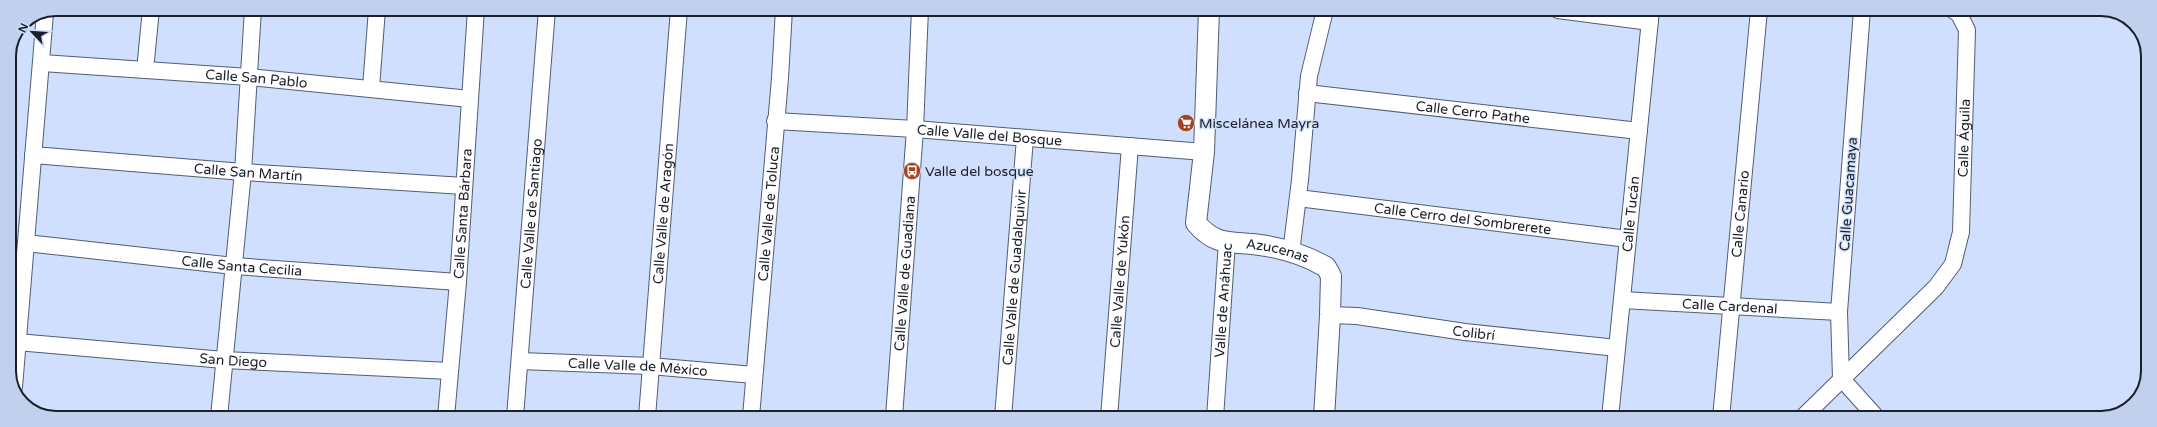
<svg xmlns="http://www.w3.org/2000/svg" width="2157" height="427" font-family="'Varela Round',sans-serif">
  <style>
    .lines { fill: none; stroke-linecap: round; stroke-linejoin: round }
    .minor-casing { stroke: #515d77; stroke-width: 18 }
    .tertiary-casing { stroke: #515d77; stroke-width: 22 }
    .minor { stroke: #fff; stroke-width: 16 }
    .tertiary { stroke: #fff; stroke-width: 20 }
    .labels { text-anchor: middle; stroke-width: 3; stroke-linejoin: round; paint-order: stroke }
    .street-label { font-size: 14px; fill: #1a1f2a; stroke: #d0dffd }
    .poi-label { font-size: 14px; fill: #1a1f2a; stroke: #d0dffd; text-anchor: start }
    .rim { fill: none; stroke: #1a1f2a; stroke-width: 2 }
  </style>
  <rect width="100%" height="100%" fill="#d0dffd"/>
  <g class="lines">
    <defs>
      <g id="minor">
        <path d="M 1558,10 L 1650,22"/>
        <path d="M 1862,10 L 1839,312 L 1841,378 L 1877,418"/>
        <path id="s1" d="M 42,63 L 249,77 L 470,99"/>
        <path d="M 145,70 L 151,9"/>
        <path d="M 371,88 L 377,9"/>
        <path id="s2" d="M 1307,93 L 1639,131"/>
        <path id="s3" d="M 775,121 L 915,129 L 1204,152"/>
        <path id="s4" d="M 33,155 L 243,172 L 464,186"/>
        <path id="s5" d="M 1298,198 L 1628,239"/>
        <path id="s6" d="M 26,243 L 234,266 L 458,282"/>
        <path d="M 1291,253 L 1300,180 L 1309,76 L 1325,10"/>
        <path id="s7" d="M 1622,300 L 1839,312"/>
        <path id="s8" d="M 1330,315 L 1357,316 L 1465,332 L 1617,348"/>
        <path id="s9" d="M 17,342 L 224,360 L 450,371"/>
        <path id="s10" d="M 520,361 L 650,366 L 754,375"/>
        <path d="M 14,387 L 45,13"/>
        <path d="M 219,417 L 243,172 L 253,9"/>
        <path id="s11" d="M 446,417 L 458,282 L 476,9"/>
        <path id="s12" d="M 515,417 L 547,9"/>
        <path id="s13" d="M 647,417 L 679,9"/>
        <path id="s14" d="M 751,417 L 780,78 L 784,9"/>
        <path id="s15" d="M 894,417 L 915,129 L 920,9"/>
        <path id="s16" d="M 1003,418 L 1025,138"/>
        <path id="s17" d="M 1109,418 L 1130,146"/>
        <path id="s18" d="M 1215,418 L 1227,242"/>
        <path id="s19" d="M 1610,418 L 1651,10"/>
        <path id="s20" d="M 1721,418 L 1759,10"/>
        <path id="s21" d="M 1802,418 L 1936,287 L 1953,264 L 1961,232 L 1967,30 L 1959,14 L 1953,10"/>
      </g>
      <g id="tertiary">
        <path id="s22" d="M 1209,9 L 1204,152 L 1196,223 C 1216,247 1232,241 1260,245 C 1282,248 1307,256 1326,267 L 1331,276 L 1330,315 L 1324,418"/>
      </g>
    </defs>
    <use href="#minor" class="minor-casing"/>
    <use href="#tertiary" class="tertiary-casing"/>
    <use href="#minor" class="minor"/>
    <use href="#tertiary" class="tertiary"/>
  </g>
  <defs>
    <symbol id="supermarket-disc" viewBox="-11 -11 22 22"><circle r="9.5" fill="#a8421a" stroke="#d0dffd"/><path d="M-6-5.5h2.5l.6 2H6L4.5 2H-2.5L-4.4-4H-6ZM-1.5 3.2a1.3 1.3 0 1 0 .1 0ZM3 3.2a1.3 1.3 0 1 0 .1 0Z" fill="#fff"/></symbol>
    <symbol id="bus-disc" viewBox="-11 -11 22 22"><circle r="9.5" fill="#a8421a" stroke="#d0dffd"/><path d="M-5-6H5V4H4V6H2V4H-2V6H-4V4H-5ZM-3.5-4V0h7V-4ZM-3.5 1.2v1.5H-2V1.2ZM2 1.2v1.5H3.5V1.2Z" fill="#fff"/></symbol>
  </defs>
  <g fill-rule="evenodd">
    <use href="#supermarket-disc" x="1176" y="113" width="20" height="20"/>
    <use href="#bus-disc" x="902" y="161" width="20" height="20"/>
  </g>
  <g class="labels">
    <g class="street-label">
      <text dy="5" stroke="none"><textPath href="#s1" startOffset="215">Calle San Pablo</textPath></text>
      <text dy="5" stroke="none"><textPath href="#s2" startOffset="167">Calle Cerro Pathe</textPath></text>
      <text dy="5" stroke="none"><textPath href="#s3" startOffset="215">Calle Valle del Bosque</textPath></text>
      <text dy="5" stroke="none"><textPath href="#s21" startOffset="343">Calle Águila</textPath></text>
      <text dy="5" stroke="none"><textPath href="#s4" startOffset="216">Calle San Martín</textPath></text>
      <text transform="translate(1848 194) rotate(-86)" y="5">Calle Guacamaya</text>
      <text dy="5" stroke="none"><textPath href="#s11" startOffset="204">Calle Santa Bárbara</textPath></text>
      <text dy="5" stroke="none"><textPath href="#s12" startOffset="204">Calle Valle de Santiago</textPath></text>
      <text dy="5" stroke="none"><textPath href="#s13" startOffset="204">Calle Valle de Aragón</textPath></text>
      <text dy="5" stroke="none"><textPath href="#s14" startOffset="204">Calle Valle de Toluca</textPath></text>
      <text dy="5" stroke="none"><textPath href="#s19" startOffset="205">Calle Tucán</textPath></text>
      <text dy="5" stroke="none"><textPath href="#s20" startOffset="205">Calle Canario</textPath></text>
      <text dy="5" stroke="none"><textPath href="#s5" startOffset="166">Calle Cerro del Sombrerete</textPath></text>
      <text dy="5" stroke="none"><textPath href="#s22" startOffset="303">Azucenas</textPath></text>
      <text dy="5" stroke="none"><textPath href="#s6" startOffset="217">Calle Santa Cecilia</textPath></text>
      <text dy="5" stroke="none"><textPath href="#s15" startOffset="144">Calle Valle de Guadiana</textPath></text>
      <text dy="5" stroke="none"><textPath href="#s16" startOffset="141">Calle Valle de Guadalquivir</textPath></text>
      <text dy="5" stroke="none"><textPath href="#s17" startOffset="137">Calle Valle de Yukón</textPath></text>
      <text dy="5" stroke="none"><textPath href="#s18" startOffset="118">Valle de Anáhuac</textPath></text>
      <text dy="5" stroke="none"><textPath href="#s7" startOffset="108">Calle Cardenal</textPath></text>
      <text dy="5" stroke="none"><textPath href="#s8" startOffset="145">Colibrí</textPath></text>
      <text dy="5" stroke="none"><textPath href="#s9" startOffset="217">San Diego</textPath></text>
      <text dy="5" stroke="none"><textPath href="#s10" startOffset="118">Calle Valle de México</textPath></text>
    </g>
    <g class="poi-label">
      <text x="1199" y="128">Miscelánea Mayra</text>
      <text x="925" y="176">Valle del bosque</text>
    </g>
  </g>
  <path d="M0 0H2157V427H0ZM56 16H2101A40 40 0 0 1 2141 56V371A40 40 0 0 1 2101 411H56A40 40 0 0 1 16 371V56A40 40 0 0 1 56 16Z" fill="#c1d0ec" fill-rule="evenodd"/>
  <path class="rim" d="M56 16H2101A40 40 0 0 1 2141 56V371A40 40 0 0 1 2101 411H56A40 40 0 0 1 16 371V56A40 40 0 0 1 56 16Z"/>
  <g transform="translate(32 32) rotate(295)" stroke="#d0dffd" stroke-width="3" paint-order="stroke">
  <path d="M0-3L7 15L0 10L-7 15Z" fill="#1a1f2a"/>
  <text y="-6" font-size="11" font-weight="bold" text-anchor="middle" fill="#1a1f2a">N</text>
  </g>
</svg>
